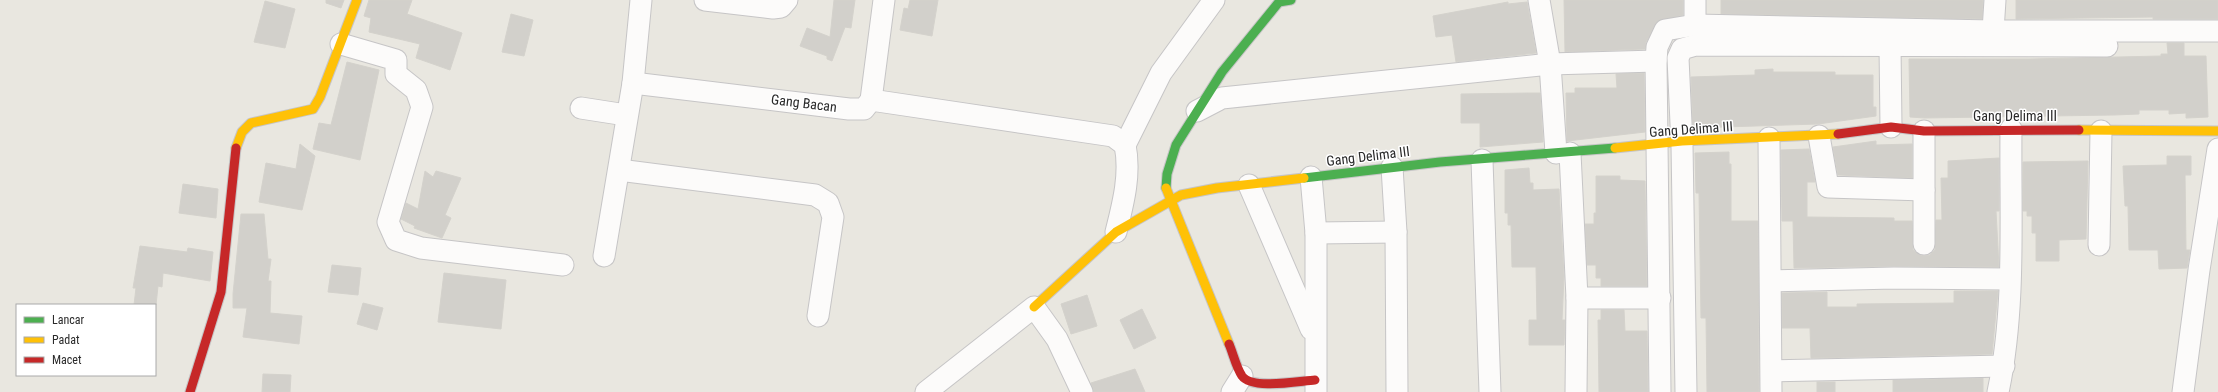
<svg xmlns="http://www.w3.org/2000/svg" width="2218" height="392" font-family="'Roboto Condensed',sans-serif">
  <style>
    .building { fill: #d2d0cb; stroke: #d4d2cc }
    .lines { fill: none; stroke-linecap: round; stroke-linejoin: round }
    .street-casing { stroke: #c6c5c6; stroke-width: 23 }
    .fast-casing { stroke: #c6c5c6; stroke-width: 11 }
    .slow-casing { stroke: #c6c5c6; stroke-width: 11 }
    .jam-casing { stroke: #c6c5c6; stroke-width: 11 }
    .street { stroke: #fcfbfa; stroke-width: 21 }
    .fast { stroke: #4caf50; stroke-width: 9 }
    .slow { stroke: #ffc107; stroke-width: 9 }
    .jam { stroke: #c62828; stroke-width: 9 }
    .labels { text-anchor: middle; stroke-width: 3; stroke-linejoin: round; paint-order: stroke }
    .street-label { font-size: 14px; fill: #2a2a2a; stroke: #fff }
  </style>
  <rect width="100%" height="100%" fill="#e9e7e0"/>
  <g class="building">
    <path d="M 326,0 L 344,0 L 341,8 L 326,3 Z"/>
    <path d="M 369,0 L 412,0 L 407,14 L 462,33 L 450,70 L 416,58 L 420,44 L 369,32 L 371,18 L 364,16 Z"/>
    <path d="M 834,0 L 855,0 L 851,28 L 845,27 L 832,61 L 827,59 L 827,56 L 800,46 L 807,28 L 830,37 Z"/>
    <path d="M 910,0 L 938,0 L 932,36 L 900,30 L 904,8 L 908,9 Z"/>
    <path d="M 1564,0 L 1683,0 L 1683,15 L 1658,21 L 1646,42 L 1645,49 L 1565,52 Z"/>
    <path d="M 1721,0 L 1983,0 L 1983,5 L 1982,19 L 1721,14 Z"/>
    <path d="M 2016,0 L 2218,0 L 2218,19 L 2153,19 L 2153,17 L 2016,19 Z"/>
    <path d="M 265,1 L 295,9 L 285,48 L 254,42 Z"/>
    <path d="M 1508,2 L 1508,4 L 1527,2 L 1536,53 L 1456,62 L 1452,35 L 1436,37 L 1433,16 Z"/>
    <path d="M 511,14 L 533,20 L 524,56 L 502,52 Z"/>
    <path d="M 2167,43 L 2184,43 L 2184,56 L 2206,56 L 2208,117 L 2186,118 L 2186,113 L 2169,114 L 2169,110 L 2139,110 L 2139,114 L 2114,115 L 1925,118 L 1910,117 L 1909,59 L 2029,59 L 2161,56 L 2161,54 L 2168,54 Z"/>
    <path d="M 347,62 L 379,70 L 360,160 L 313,149 L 319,123 L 331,125 Z"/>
    <path d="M 1773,69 L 1773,72 L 1835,72 L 1835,75 L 1873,75 L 1873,107 L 1876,107 L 1876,116 L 1818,124 L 1693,128 L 1691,77 L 1755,75 L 1755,70 Z"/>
    <path d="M 1644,73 L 1645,132 L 1567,141 L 1566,93 L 1575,93 L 1575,88 L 1617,88 L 1616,74 Z"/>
    <path d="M 1529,93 L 1540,93 L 1543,142 L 1480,147 L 1480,123 L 1461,123 L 1461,94 Z"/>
    <path d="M 1876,141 L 1876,145 L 1912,144 L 1912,178 L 1838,175 L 1833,147 Z"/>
    <path d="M 300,144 L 315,156 L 302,210 L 259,202 L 266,163 L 296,169 Z"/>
    <path d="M 1809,149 L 1815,182 L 1807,182 L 1807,217 L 1894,218 L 1894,221 L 1912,221 L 1913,250 L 1918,254 L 1924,256 L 1930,255 L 1935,250 L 1936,220 L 1942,220 L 1941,178 L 1948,178 L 1948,161 L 1999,158 L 1999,211 L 1996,211 L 1999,267 L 1894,266 L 1794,268 L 1793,221 L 1782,221 L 1781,150 Z"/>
    <path d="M 1729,152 L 1729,164 L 1731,164 L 1731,221 L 1758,221 L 1759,392 L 1707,392 L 1706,318 L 1701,318 L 1699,193 L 1696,193 L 1695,153 Z"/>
    <path d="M 2167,156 L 2191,156 L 2191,175 L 2185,175 L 2186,250 L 2190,250 L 2187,268 L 2159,269 L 2158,250 L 2129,250 L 2128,206 L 2125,206 L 2123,166 L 2167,165 Z"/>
    <path d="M 2088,161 L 2086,239 L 2059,240 L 2059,261 L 2036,261 L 2036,233 L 2032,233 L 2032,216 L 2027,216 L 2027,211 L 2023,211 L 2023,162 Z"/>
    <path d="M 1529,168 L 1530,183 L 1533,183 L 1533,190 L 1559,189 L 1564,276 L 1562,320 L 1565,320 L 1564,345 L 1529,345 L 1529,320 L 1537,320 L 1536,267 L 1512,267 L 1511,225 L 1508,225 L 1508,213 L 1505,213 L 1505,170 Z"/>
    <path d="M 425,171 L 433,177 L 436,171 L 461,178 L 445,215 L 451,218 L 442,238 L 414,228 L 415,226 L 401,219 L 406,203 L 418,209 Z"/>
    <path d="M 1596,176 L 1620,176 L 1620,180 L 1645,181 L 1647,286 L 1601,286 L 1601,278 L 1596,278 L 1596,265 L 1587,265 L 1585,224 L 1594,224 L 1594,213 L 1596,213 Z"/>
    <path d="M 183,184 L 218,189 L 216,218 L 179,213 Z"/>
    <path d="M 241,214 L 264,214 L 268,259 L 271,259 L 268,281 L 271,281 L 270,313 L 302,316 L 299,344 L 243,337 L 247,308 L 233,308 L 233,294 Z"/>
    <path d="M 140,246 L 187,252 L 188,248 L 213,252 L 210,281 L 163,273 L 162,287 L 158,286 L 156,305 L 134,305 L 136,288 L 133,288 Z"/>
    <path d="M 332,265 L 361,268 L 358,295 L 328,292 Z"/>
    <path d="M 444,273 L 506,280 L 501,329 L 438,322 Z"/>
    <path d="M 1954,291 L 1998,291 L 1992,354 L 1811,358 L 1810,328 L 1782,328 L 1782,293 L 1827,292 L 1827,307 L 1857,307 L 1857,304 L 1954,303 Z"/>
    <path d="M 1087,295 L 1097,326 L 1071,334 L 1061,304 Z"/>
    <path d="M 363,303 L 383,308 L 377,330 L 357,324 Z"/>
    <path d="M 1142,309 L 1156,338 L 1134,349 L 1120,320 Z"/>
    <path d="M 1601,310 L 1624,310 L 1625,331 L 1647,331 L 1648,392 L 1599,392 L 1598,320 L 1601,320 Z"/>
    <path d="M 1135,369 L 1145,392 L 1094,392 L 1091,383 Z"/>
    <path d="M 263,374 L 291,375 L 290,392 L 262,392 Z"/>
    <path d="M 1983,378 L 1983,392 L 1893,392 L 1893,380 Z"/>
    <rect x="1817" y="382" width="18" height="10"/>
  </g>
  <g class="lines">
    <defs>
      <g id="street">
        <path d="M 705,0 L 773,8 L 781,7 L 787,0"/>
        <path d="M 1539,0 L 1550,64 L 1556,153"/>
        <path d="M 1695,25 L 1695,0"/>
        <path d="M 1993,31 L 1995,0"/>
        <path d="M 341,44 L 396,60 L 396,74 L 416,90 L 422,107 L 388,222 L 396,240 L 421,248 L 563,265"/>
        <path d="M 1890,46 L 1891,127"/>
        <path d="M 633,83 L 849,109 L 864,109 L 871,100 L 884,0"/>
        <path d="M 871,100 L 1113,136 L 1125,145 C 1131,174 1123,204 1116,232"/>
        <path d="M 581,108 L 626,115"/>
        <path d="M 1197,111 L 1222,98 L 1550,64 L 1656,61"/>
        <path d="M 1924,131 L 1924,244"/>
        <path d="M 1819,136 L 1828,187 L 1924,190"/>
        <path d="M 1769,138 L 1771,392"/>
        <path d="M 1125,145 L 1161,73 L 1214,0"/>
        <path d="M 1570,153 L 1577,298 L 1576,392"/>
        <path d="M 1482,160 L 1490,392"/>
        <path d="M 1392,167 L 1396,232 L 1397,392"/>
        <path d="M 619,170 L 815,195 L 828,203 L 833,217 L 818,316"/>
        <path d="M 1311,177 L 1316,233 L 1316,392"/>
        <path d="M 1249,185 L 1311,329"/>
        <path d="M 1316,233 L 1396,232"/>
        <path d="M 2099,245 L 2101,131"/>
        <path d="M 604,256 L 633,83 L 641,0"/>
        <path d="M 1771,281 L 1894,278 L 2009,279"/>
        <path d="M 1577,298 L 1660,298"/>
        <path d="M 1772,371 L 2004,366"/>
        <path d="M 926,392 L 1034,307 L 1057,339 L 1082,392"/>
        <path d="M 1232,392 L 1242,376"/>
        <path d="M 1660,392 L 1656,61 L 1657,47 L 1665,30 L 1695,25 L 1993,31 L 2218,31"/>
        <path d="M 1686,392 L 1682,145 L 1678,58 L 1682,49 L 1696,45 L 2107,46"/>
        <path d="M 1998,392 C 2016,308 2010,215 2011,129"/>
        <path d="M 2183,392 L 2199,270 L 2218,149"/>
      </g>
      <g id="fast">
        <path d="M 1304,178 L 1440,162 L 1615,148"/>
        <path d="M 1166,188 L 1167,174 L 1176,145 L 1222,72 L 1279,2 L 1291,0"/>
      </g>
      <g id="slow">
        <path d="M 2079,130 L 2218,131"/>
        <path d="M 236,148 L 242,132 L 251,123 L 313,109 L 320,97 L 357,0"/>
        <path d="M 1615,148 L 1682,141 L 1838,134"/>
        <path d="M 1166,188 L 1229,344"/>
        <path d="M 1034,307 L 1116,232 L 1181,195 L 1217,188 L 1304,178"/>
      </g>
      <g id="jam">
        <path d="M 1838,134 L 1891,127 L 1924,131 L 2079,130"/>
        <path d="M 1229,344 C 1233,353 1236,367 1242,376 C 1252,390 1299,381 1315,380"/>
        <path d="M 190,392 L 221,292 L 236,148"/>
      </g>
    </defs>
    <use href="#street" class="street-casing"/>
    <use href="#fast" class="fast-casing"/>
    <use href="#slow" class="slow-casing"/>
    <use href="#jam" class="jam-casing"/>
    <use href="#street" class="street"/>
    <use href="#fast" class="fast"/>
    <use href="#slow" class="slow"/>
    <use href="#jam" class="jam"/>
  </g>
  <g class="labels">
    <g class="street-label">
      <text transform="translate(804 103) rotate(7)" y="5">Gang Bacan</text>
      <text x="2015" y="121">Gang Delima III</text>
      <text transform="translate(1691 129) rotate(-4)" y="5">Gang Delima III</text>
      <text transform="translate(1368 156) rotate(-7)" y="5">Gang Delima III</text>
    </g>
  </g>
  <rect x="16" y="304" width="140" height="72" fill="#ffffff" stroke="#aaaaaa"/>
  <rect x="24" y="317" width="20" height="6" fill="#4caf50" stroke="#aaaaaa"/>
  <text x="52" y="324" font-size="12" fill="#2a2a2a">Lancar</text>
  <rect x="24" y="337" width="20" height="6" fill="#ffc107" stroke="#aaaaaa"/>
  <text x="52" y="344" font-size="12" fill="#2a2a2a">Padat</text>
  <rect x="24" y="357" width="20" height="6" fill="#c62828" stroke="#aaaaaa"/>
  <text x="52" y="364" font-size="12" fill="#2a2a2a">Macet</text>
</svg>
